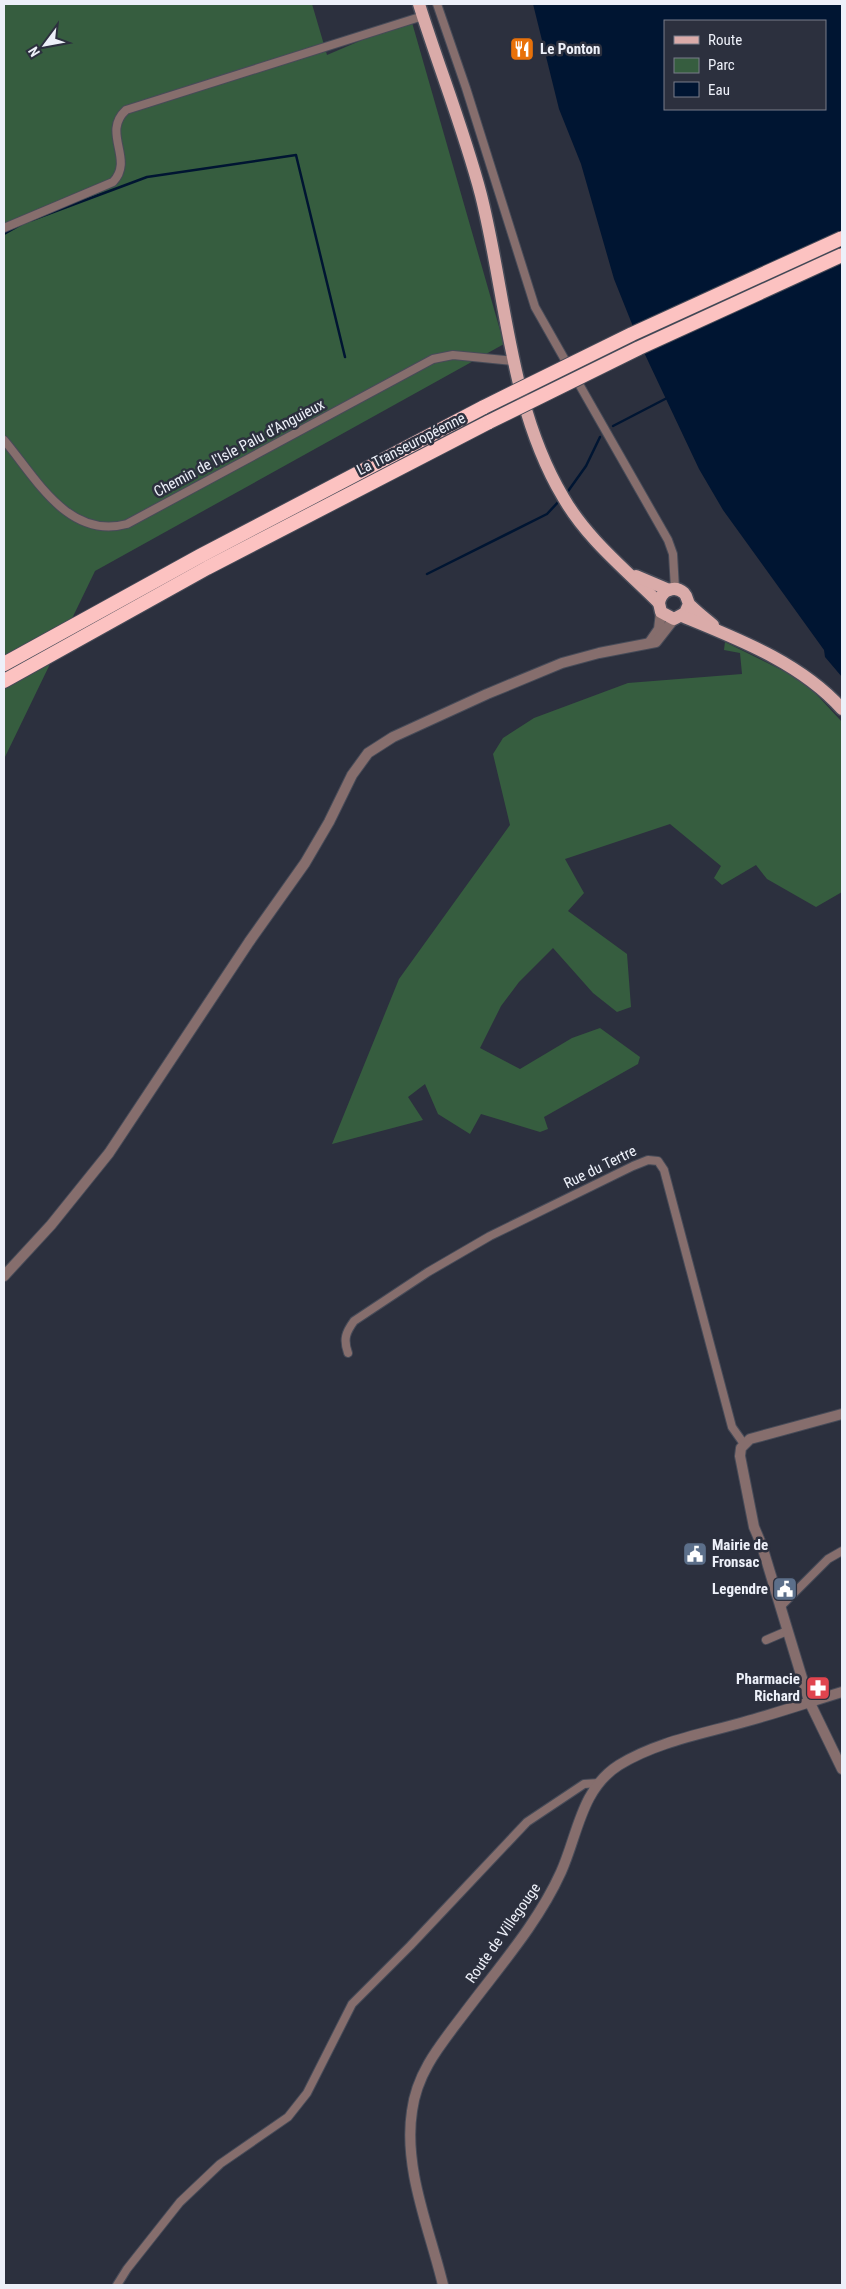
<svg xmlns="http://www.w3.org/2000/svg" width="846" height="2289" font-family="'Roboto Condensed',sans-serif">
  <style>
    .green { fill: #365d3f }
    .water { fill: #001532; fill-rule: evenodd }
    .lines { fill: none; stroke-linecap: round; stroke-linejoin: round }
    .stream { stroke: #001532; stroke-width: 2.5 }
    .minor-casing { stroke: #474b58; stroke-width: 10 }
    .tertiary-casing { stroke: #474b58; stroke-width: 12 }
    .primary-casing { stroke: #474b58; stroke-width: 15 }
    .motorway-casing { stroke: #474b58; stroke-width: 16 }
    .minor { stroke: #866e6d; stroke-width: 8 }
    .tertiary { stroke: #866e6d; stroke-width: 10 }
    .primary { stroke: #daaba9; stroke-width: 12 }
    .motorway { stroke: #fcc2c1; stroke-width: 14 }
    .motorway-bridge-casing { stroke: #474b58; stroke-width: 16; stroke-linecap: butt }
    .motorway-bridge { stroke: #fcc2c1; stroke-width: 14 }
    .labels { text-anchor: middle; stroke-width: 5; stroke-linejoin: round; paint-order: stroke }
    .poi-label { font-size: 15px; font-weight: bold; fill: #edf0f9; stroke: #2c303e; text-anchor: start }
    .street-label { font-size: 15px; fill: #edf0f9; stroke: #2c303e }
  </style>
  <rect width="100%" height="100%" fill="#2c303e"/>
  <g class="green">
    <path d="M 4,4 L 312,4 L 327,55 L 411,19 L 504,344 L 95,571 L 4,759 Z"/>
    <path d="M 725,642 L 804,681 L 842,722 L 842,892 L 816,907 L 767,879 L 756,865 L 722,885 L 714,878 L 721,866 L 670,824 L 565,859 L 584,893 L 568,911 L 627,954 L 631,1007 L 617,1012 L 593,993 L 553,948 L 519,982 L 501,1006 L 480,1048 L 520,1069 L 572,1038 L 600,1028 L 640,1057 L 638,1064 L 544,1117 L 548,1129 L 540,1132 L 481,1114 L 470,1134 L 438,1114 L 425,1084 L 408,1097 L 423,1120 L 332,1144 L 399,979 L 510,825 L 493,754 L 503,738 L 534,718 L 628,683 L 742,674 L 740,653 L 724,650 Z"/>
  </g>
  <path class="water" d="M 533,4 L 842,4 L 842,677 L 825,657 L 824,650 L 723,510 L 699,469 L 640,344 L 614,279 L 581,164 L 559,109 ZM 665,21 L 825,21 L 825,109 L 665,109 Z"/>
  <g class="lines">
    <g class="stream">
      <path d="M 32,220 L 147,177 L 296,155 L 345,357"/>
      <path d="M 4,234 L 20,225"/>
      <path d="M 613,426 L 667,398"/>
      <path d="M 566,494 L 586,466 L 600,437"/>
      <path d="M 427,574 L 547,514 L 560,500"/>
    </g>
    <defs>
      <g id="minor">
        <path d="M 437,4 L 466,88 L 535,307 L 569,367"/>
        <path d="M 4,228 L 113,182 C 135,159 101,133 126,110 L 423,16"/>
        <path d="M 575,377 L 668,540 L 673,554 L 675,589"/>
        <path d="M 4,440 C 36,478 68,540 127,524 L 433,359 L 453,355 L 514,361"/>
        <path d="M 348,1353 C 343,1339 346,1332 354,1321 L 428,1272 L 490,1236 L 633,1166 L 648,1160 L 658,1161 L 664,1170 L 732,1427 L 744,1444"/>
        <path d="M 780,1607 L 828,1559 L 842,1551"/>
        <path d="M 766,1640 L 787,1631"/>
        <path d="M 117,2285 L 127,2269 L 180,2202 L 220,2164 L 288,2117 L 307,2093 L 352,2004 L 410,1946 L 527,1822 L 584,1784 L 599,1783"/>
      </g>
      <g id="tertiary">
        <path d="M 650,642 L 659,629 L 661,612"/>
        <path d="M 4,1276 L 51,1225 L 109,1153 L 249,942 L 305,863 L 329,822 L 352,775 L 368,753 L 393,737 L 487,694 L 562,663 L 599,653 L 656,642 L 674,619"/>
        <path d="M 842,1414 L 750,1439 L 741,1448 L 740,1456 L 754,1527 L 762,1546 L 809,1701 L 842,1769"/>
        <path d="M 443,2285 C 430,2230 403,2169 412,2111 C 417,2071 442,2043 466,2011 C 499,1967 538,1923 561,1872 C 578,1834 581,1789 619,1765 C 656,1742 702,1734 744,1722 C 777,1713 809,1702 842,1692"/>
      </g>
      <g id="primary">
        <path d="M 419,4 C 439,68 464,130 481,195 C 506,294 509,406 563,497 C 587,539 625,569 659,603"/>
        <path d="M 636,576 L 669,590"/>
        <path d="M 689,604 L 685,613 L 674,619 L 661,612 L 659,603 C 661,591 674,584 684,593 C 688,597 687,603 691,606 C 698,613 706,619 713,625"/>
        <path d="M 682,616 C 738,639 801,663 842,709"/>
      </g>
      <g id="motorway">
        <path d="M 4,664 L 200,556 L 484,407"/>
        <path d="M 4,681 L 207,568 L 489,422"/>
      </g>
    </defs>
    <use href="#minor" class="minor-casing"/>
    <use href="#tertiary" class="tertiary-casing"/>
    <use href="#primary" class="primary-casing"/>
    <use href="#motorway" class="motorway-casing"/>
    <use href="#minor" class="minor"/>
    <use href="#tertiary" class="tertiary"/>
    <use href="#primary" class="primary"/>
    <use href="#motorway" class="motorway"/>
    <defs>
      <g id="motorway-bridge">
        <path d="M 484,407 L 632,334 L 842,238"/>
        <path d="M 489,422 L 639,348 L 842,255"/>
      </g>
    </defs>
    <use href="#motorway-bridge" class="motorway-bridge-casing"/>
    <use href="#motorway-bridge" class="motorway-bridge"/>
  </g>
  <defs>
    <symbol id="restaurant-square" viewBox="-11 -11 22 22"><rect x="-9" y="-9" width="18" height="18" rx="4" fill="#e8710a" stroke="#2c303e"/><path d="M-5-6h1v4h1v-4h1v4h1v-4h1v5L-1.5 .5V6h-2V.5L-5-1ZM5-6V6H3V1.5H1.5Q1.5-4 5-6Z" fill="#fff"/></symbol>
    <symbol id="civic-square" viewBox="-11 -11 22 22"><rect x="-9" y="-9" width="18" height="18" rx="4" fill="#5c6f8a" stroke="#2c303e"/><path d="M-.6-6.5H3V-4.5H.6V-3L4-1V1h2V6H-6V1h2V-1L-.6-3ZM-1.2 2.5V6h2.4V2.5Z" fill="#fff"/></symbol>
    <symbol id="pharmacy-square" viewBox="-11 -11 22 22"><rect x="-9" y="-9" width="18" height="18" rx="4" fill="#e0444e" stroke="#2c303e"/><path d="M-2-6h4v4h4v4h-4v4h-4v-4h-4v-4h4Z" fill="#fff"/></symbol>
  </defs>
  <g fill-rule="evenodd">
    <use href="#restaurant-square" x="508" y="35" width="28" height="28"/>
    <use href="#civic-square" x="681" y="1540" width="28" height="28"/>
    <use href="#civic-square" x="771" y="1575" width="28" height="28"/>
    <use href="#pharmacy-square" x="804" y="1674" width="28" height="28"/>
  </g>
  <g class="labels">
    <g class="poi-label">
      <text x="540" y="54">Le Ponton</text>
      <text x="712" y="1550">Mairie de<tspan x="712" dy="17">Fronsac</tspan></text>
      <text x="768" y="1594" text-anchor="end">Legendre</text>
      <text x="800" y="1684" text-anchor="end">Pharmacie<tspan x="800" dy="17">Richard</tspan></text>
    </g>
    <g class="street-label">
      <text transform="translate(411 444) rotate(-27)" y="5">La Transeuropéenne</text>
      <text transform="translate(239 448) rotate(-28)" y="5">Chemin de l'Isle Palu d’Anguieux</text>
      <text transform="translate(600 1167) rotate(-26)" y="5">Rue du Tertre</text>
      <text transform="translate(503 1933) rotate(-55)" y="5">Route de Villegouge</text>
    </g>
  </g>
  <rect width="846" height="2289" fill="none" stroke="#edf0f9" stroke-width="10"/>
  <rect x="664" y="20" width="162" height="90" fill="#2c303e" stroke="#797d89"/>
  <rect x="674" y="36" width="25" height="8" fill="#daaba9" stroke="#797d89"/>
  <text x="708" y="45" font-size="15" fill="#edf0f9">Route</text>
  <rect x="674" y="58" width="25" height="15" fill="#365d3f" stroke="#797d89"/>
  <text x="708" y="70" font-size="15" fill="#edf0f9">Parc</text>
  <rect x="674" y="82" width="25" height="15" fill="#001532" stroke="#797d89"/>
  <text x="708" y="95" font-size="15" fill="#edf0f9">Eau</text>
  <g transform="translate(45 45) rotate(238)" stroke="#2c303e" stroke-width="4" paint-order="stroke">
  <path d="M0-4L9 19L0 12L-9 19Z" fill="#edf0f9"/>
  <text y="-8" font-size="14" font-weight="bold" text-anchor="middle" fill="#edf0f9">N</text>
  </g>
</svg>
